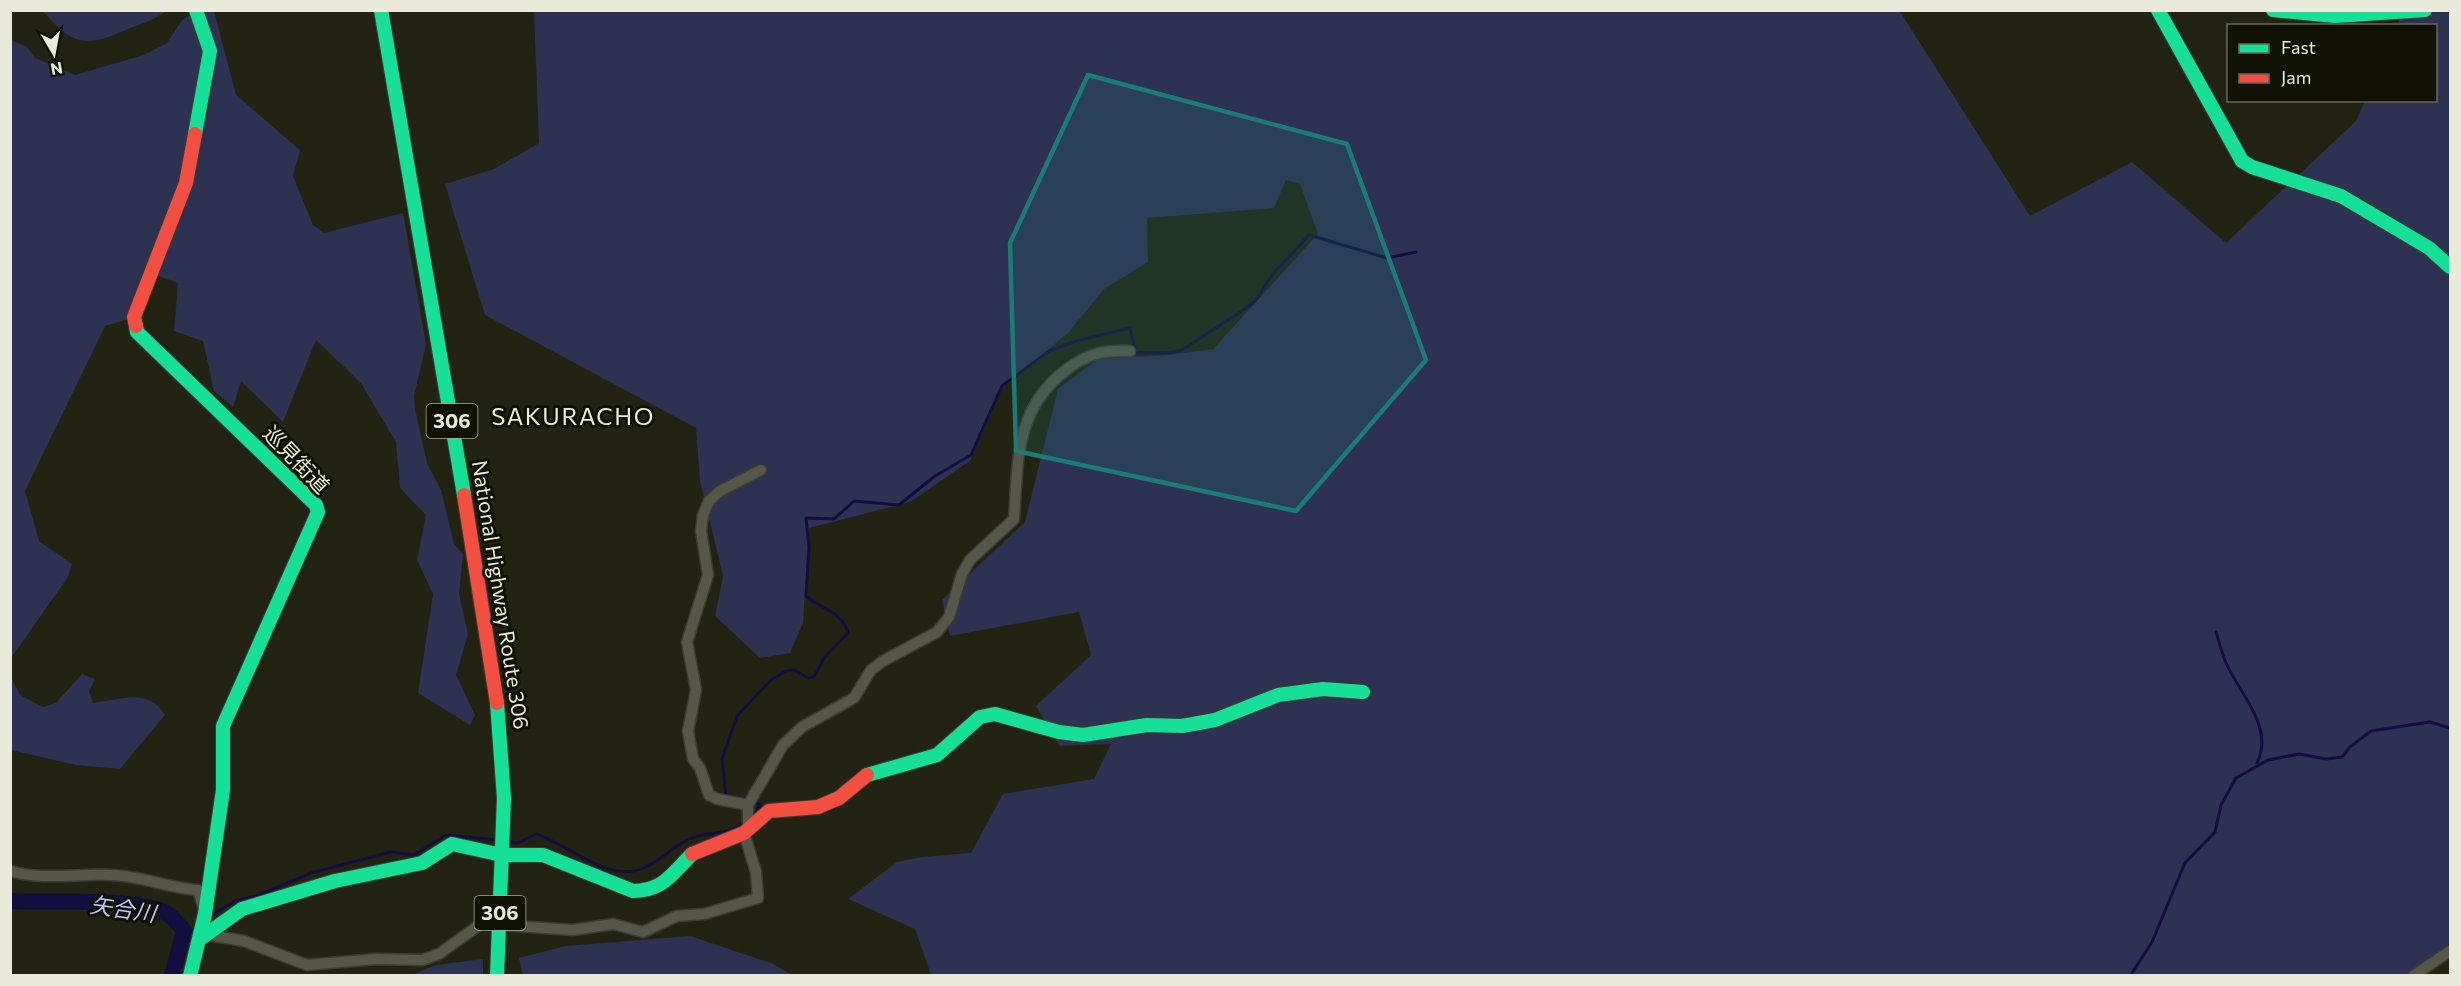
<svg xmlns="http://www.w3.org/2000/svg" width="2461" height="986" font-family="Commissioner,'Noto Sans JP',sans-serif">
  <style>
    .green { fill: #2d3152 }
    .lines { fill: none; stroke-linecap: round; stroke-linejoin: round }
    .stream { stroke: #130e40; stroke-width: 3 }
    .river { stroke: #130e40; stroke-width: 16 }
    .street-casing { stroke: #3c3c31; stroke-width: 13 }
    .fast-casing { stroke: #3c3c31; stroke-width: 16 }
    .jam-casing { stroke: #3c3c31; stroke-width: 16 }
    .street { stroke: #56564b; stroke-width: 10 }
    .fast { stroke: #16e098; stroke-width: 14 }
    .jam { stroke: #f24e42; stroke-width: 14 }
    .marked { fill: #1a7c73; fill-opacity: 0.2; stroke: #1a7c73; stroke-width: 4.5; stroke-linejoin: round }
    .labels { text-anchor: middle; stroke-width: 6; stroke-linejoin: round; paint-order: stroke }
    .shield { fill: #111106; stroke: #a8a99a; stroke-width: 1.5 }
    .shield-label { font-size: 20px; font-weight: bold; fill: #e9eada }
    .street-label { font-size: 21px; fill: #e9eada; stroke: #111106 }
    .water-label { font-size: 22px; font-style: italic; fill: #bbc4fb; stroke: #111106 }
    .quarter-label { font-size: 24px; letter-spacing: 1.5px; fill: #e9eada; stroke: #111106 }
  </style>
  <rect width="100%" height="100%" fill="#232314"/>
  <g class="green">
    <path d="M 1899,10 L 2030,216 L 2132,162 L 2226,243 L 2356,121 L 2365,101 L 2436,100 L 2436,26 L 2397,25 L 2404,11 L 2450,11 L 2450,944 L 2403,976 L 931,975 L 915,929 L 848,899 L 897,862 L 922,857 L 971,853 L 1003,794 L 1094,779 L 1111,744 L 1060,746 L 1036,706 L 1091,655 L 1079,612 L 950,636 L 942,600 L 1025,522 L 1058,389 L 1098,359 L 1168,355 L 1213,349 L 1318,234 L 1300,184 L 1286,180 L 1274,208 L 1147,218 L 1148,262 L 1104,289 L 1069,332 L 1002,389 L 970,461 L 910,502 L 809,528 L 803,623 L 790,653 L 760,658 L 715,616 L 723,576 L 700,481 L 696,428 L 485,315 L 445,184 L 494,169 L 539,143 L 534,11 Z"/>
    <path d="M 43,11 L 167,11 C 155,19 142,24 128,29 C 86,48 73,46 43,11 Z"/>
    <path d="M 196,11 L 214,11 L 236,95 L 300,150 L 293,176 L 313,225 L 324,233 L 403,213 L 426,344 L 414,396 L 415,409 L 427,463 L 441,490 L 454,544 L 463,554 L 459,594 L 468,634 L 456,675 L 475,715 L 470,725 L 418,693 L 433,594 L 417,560 L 426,515 L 400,488 L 396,442 L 361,383 L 316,340 L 283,422 L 241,381 L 233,407 L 214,391 L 203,341 L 174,331 L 178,283 L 145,271 L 129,319 L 105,326 L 25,491 L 39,541 L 72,564 L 68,577 L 11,658 L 11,40 L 27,47 L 35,58 L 75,75 L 144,55 L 167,43 L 182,20 Z"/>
    <path d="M 82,674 L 95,679 L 89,691 L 93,703 C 121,700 148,687 165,715 L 120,769 L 76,765 L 11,750 L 11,677 L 20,695 L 43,707 L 56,703 Z"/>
    <path d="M 690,936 L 771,963 L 792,975 L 523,975 L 519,958 L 566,946 Z"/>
    <path d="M 483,959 L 483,975 L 412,975 L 436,965 Z"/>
  </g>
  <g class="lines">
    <g class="stream">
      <path d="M 2216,632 C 2219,642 2222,653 2226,663 C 2239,693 2275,727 2257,763"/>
      <path d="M 726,796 L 722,759 L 737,716 L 771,680 L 786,671 L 794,670 L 808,678 L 814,677 L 824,658 L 848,633 C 843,612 821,609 806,596 L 809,547 L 806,518 L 834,519 L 854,501 L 899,505 L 935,476 L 971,455 L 1002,386 L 1049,351 L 1076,341 L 1130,328 L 1136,353 L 1168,353 L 1182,350 L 1242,311 L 1255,301 L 1273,274 L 1309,235 L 1387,258 L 1416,252"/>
      <path d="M 733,797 L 748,799 L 761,805 L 752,817"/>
      <path d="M 509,842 L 518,843 L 536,834 C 568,844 609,884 644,868 C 660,861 671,848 687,840 C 706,831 727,836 744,823"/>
      <path d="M 210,916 L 235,901 L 259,895 L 311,873 L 391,852 L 414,855 L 446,835 L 497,840"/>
      <path d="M 184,931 L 192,931 L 196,928"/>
      <path d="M 2130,976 L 2152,942 L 2185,863 L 2215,832 L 2221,805 L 2236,778 L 2268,760 L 2299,754 L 2326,759 L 2342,757 L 2350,747 L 2371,731 L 2430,722 L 2450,728"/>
    </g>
    <path class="river" d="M 10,901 C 56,903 115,898 159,910 C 170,913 177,922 184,931 L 172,976"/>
    <defs>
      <g id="street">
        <path d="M 748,805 L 717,799 L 709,795 L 700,768 L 693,759 L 688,731 L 696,690 L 687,642 L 708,575 L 701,531 L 703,515 L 709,501 L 720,491 L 761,470"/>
        <path d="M 748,824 L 748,805 L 783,745 L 802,727 L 854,698 L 871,670 L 883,661 L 937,632 L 949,617 L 962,574 L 970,560 L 1014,519 C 1018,460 1015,409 1066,370 C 1088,353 1104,350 1130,351"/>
        <path d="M 10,871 C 43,881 79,873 112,875 C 141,876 169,888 198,890 L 204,909"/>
        <path d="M 499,925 L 573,930 L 613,924 L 643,932 L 677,916 L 704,914 L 758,898 L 756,872 L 744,833"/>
        <path d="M 208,935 L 244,941 L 307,965 L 376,959 L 422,960 L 439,954 L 482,923 L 499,921"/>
        <path d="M 2413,976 L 2450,951"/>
      </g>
      <g id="fast">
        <path d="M 381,10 L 464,495"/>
        <path d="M 2158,10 L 2242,161 L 2252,167 L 2341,196 L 2429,248 L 2450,267"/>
        <path d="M 2273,10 L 2335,16 L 2425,10"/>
        <path d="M 195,134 L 210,51 L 196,10"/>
        <path d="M 136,326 L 137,332 L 316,505 L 318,512 L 223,726 L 223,790 L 205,914 L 190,976"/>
        <path d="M 497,703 L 504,798 L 497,976"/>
        <path d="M 867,775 L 937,755 L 980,717 L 995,714 L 1059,732 L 1083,735 L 1147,725 L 1182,726 L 1215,720 L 1278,695 L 1323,689 L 1363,692"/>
        <path d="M 200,939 L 242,909 L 335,881 L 422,863 L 452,844 L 502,855 L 543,855 L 633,891 C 663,891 672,874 692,854"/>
      </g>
      <g id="jam">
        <path d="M 136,326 L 134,317 L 186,183 L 195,134"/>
        <path d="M 464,495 L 497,703"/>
        <path d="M 692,854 L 744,833 L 769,811 L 818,807 L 839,798 L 867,775"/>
      </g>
    </defs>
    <use href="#street" class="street-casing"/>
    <use href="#fast" class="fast-casing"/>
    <use href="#jam" class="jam-casing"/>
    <use href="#street" class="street"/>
    <use href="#fast" class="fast"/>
    <use href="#jam" class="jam"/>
  </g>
  <path class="marked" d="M 1088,75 L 1347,144 L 1426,360 L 1296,511 L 1016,451 L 1010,243 Z"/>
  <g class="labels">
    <g class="shield">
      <rect x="426.5" y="404" width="51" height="34" rx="4.5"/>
      <rect x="474.5" y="896" width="51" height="34" rx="4.5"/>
    </g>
    <g class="shield-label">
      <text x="452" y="428">306</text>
      <text x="500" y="920">306</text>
    </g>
    <g class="street-label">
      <text transform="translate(296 460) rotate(46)" y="7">巡見街道</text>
      <text transform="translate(500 595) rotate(81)" y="7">National Highway Route 306</text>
    </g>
    <g class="water-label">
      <text transform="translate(123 909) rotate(8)" y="8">矢合川</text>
    </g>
    <g class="quarter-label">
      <text x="573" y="425">SAKURACHO</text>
    </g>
  </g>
  <rect width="2461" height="986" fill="none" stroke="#e9eada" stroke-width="24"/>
  <rect x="2227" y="24" width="210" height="78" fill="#111106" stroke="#67685b" stroke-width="1.5"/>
  <rect x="2239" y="44" width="30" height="9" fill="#16e098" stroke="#67685b" stroke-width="1.5"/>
  <text x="2281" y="54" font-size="18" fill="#e9eada">Fast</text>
  <rect x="2239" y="74" width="30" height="9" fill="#f24e42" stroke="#67685b" stroke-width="1.5"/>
  <text x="2281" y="84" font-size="18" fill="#e9eada">Jam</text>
  <g transform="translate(54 54) rotate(170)" stroke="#111106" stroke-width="4.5" paint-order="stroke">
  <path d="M0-4.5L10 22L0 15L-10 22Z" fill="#e9eada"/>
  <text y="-9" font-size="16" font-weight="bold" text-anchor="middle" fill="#e9eada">N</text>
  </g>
</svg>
